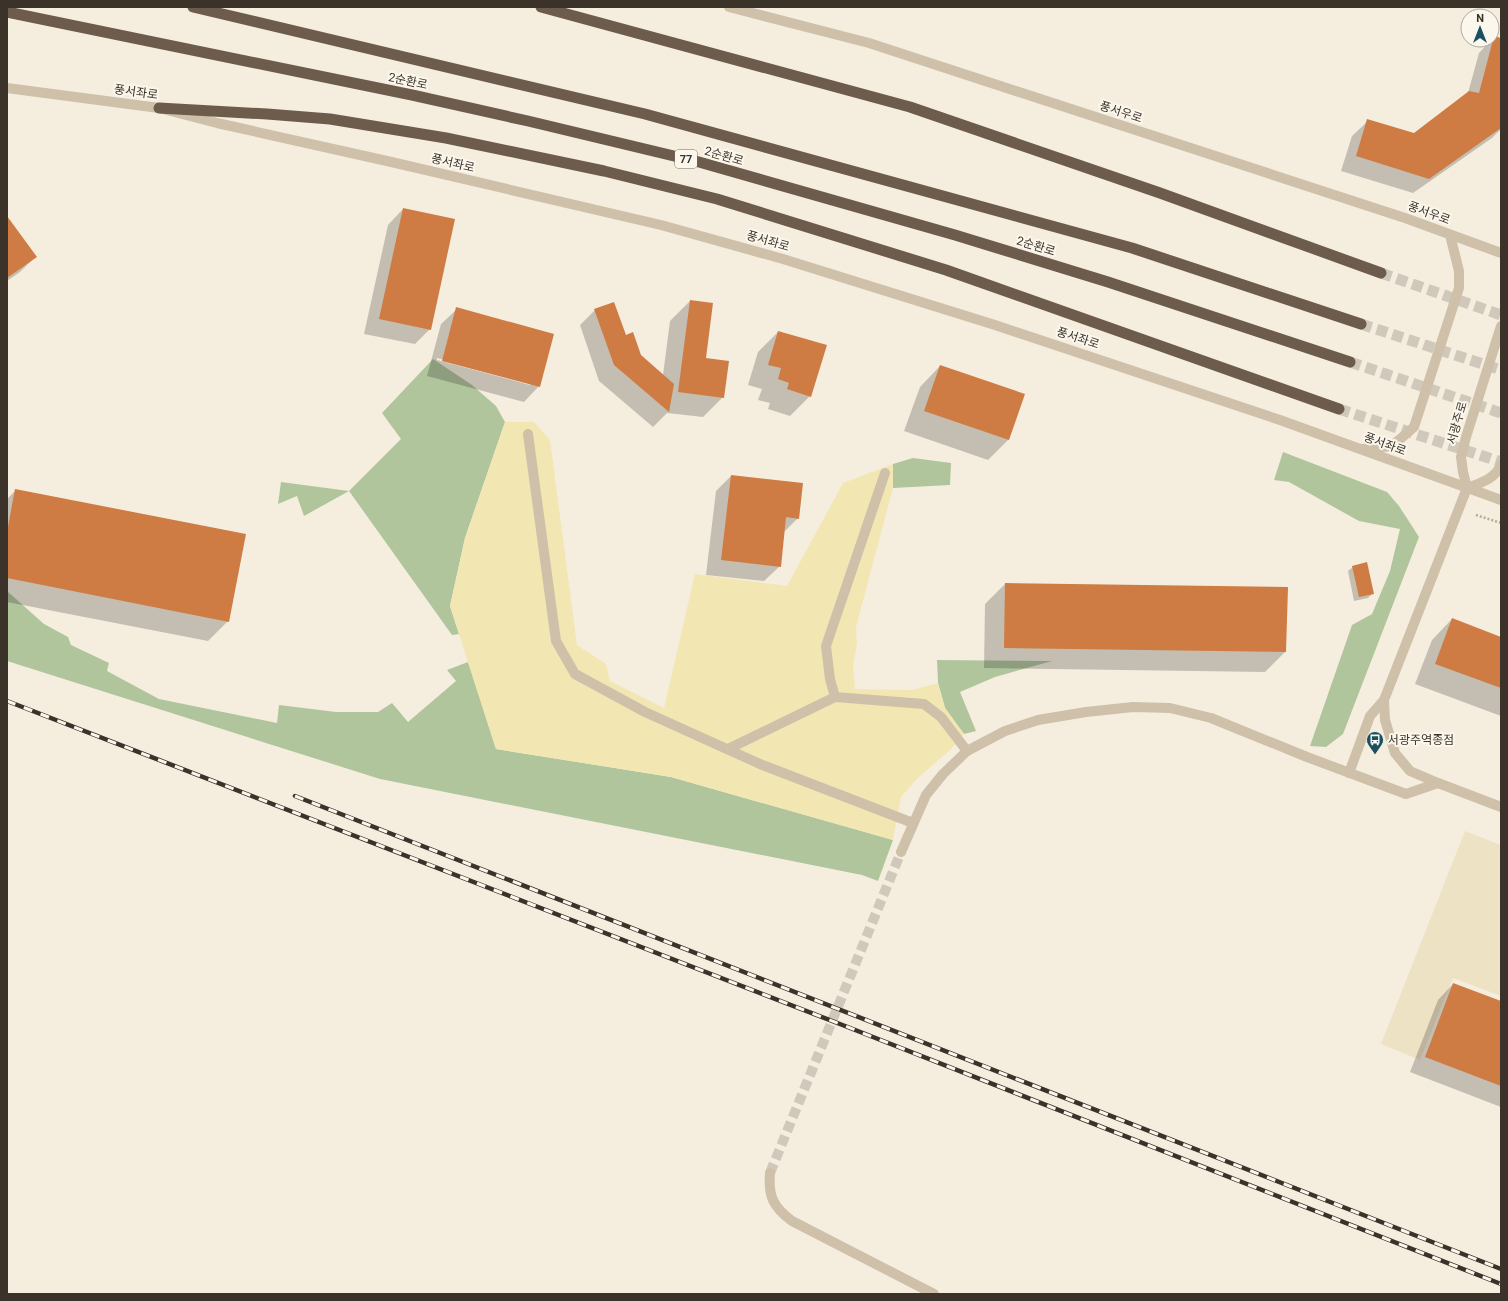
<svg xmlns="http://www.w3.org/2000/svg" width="1508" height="1301" font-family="Roboto,'Noto Sans KR',sans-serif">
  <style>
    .green { fill: #b1c59d }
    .sand { fill: #f2e7b3 }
    .plaza { fill: #eee2c5 }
    .shadow { fill: #0003; fill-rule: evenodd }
    .building { fill: #ce7c43 }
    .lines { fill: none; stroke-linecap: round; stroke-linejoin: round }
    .minor-tunnel { stroke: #d0c8bb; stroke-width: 10; stroke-dasharray: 10 5; stroke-linecap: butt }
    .trunk-tunnel { stroke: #d0c8bb; stroke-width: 11; stroke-dasharray: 11 5.5; stroke-linecap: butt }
    .path { stroke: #baaa93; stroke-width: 2.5; stroke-dasharray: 2 2; stroke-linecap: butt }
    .service { stroke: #cec0a9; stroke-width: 10 }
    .minor { stroke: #cec0a9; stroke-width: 10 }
    .tertiary { stroke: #cec0a9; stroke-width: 10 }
    .trunk { stroke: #6d5c4c; stroke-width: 11 }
    .rail-casing { stroke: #3b3229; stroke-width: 4.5 }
    .rail { stroke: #fbf7ec; stroke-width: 3; stroke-dasharray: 9; stroke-linecap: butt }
    .labels { text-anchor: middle; stroke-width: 4; stroke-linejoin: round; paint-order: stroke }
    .shield { fill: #fbf7ec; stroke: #756d64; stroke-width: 1 }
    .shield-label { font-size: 11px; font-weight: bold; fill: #3b3229 }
    .street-label { font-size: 12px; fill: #3b3229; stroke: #fbf7ec }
    .poi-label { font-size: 12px; fill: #3b3229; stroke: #fbf7ec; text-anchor: start }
  </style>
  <rect width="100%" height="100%" fill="#f5eedf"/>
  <g class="green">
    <path d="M 433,359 L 472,385 L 496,406 L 505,422 L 465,538 L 450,606 L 459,634 L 452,635 L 349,491 L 304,516 L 297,496 L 278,504 L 281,482 L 349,491 L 401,439 L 382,413 Z"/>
    <path d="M 1283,452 L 1387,492 L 1399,506 L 1419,537 L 1343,734 L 1326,747 L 1310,746 L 1352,625 L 1372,614 L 1390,571 L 1400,529 L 1359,521 L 1289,482 L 1274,480 Z"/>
    <path d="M 913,458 L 951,463 L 950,485 L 893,488 L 893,464 Z"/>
    <path d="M 7,591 L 44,624 L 68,637 L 71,645 L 109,663 L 107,671 L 159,699 L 277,723 L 279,705 L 336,712 L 378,712 L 392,703 L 408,722 L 456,681 L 447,670 L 468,662 L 496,749 L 671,777 L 893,840 L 878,881 L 862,875 L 380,779 L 7,661 Z"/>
    <path d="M 937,660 L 1052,661 L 995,677 L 960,692 L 976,731 L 964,734 L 945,708 L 938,683 Z"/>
  </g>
  <path class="sand" d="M 505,422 L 534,422 L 550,440 L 577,645 L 606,664 L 610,681 L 664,708 L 695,574 L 787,586 L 843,483 L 893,464 L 893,488 L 856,627 L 857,643 L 853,667 L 855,689 L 912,690 L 938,683 L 945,708 L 964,734 L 951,749 L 919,777 L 901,797 L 893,840 L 671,777 L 496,749 L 450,606 L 465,538 Z"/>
  <path class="plaza" d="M 1465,831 L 1501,845 L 1501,996 L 1453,978 L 1420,1060 L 1381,1044 Z"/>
  <g class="shadow">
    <path d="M 1494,37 L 1501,39 L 1501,129 L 1492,138 L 1413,193 L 1341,171 L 1352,136 L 1368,121 L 1414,134 L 1468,93 L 1479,53 Z"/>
    <path d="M 403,209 L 430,329 L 415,344 L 364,334 L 388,225 Z"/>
    <path d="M 7,218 L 35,257 L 20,272 L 7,281 Z"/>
    <path d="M 690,301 L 705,359 L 723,397 L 703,417 L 667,413 L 653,427 L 599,381 L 580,325 L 595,310 L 625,336 L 640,356 L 663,375 L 670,321 Z"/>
    <path d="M 457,309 L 539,386 L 524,402 L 427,376 L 441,324 ZM 437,358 L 530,383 L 530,385 L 437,360 Z"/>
    <path d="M 778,332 L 810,396 L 790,416 L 768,409 L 770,403 L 758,400 L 762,389 L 748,385 L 758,352 Z"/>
    <path d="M 940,366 L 1009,439 L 988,460 L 904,431 L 920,387 Z"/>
    <path d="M 731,476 L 798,518 L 784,532 L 780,566 L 764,581 L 706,575 L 716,491 Z"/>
    <path d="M 16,490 L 228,621 L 208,641 L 7,602 L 7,499 Z"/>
    <path d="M 1353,567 L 1373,593 L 1368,598 L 1354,601 L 1348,571 Z"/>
    <path d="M 1005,584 L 1287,588 L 1285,652 L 1265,672 L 984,668 L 985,604 Z"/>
    <path d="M 1452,619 L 1501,638 L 1501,716 L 1415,684 L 1432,640 Z"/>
    <path d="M 1453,984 L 1501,1002 L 1501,1107 L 1410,1072 L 1438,1000 Z"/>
  </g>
  <g class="building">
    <path d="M 1494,36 L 1501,38 L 1501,128 L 1429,179 L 1356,156 L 1367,119 L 1414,133 L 1469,91 L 1479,93 Z"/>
    <path d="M 403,208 L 455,219 L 431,330 L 379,319 Z"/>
    <path d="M 7,216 L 37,257 L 7,278 Z"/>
    <path d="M 690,300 L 713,303 L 706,358 L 729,361 L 724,398 L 678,392 Z"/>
    <path d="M 614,302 L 626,335 L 633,332 L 641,355 L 674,384 L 669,412 L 614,365 L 594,309 Z"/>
    <path d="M 456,307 L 554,334 L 540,387 L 442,361 Z"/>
    <path d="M 778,331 L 827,345 L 811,397 L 787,389 L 789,383 L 778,379 L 781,368 L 768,365 Z"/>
    <path d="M 940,365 L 1025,394 L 1009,440 L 924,411 Z"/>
    <path d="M 731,475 L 803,483 L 799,519 L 786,517 L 781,567 L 721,560 Z"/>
    <path d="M 15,489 L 246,534 L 229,622 L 7,578 L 7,532 Z"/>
    <path d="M 1367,562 L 1374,594 L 1359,597 L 1352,566 Z"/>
    <path d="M 1005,583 L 1288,587 L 1286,652 L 1004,648 Z"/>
    <path d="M 1452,618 L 1501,637 L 1501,688 L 1435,664 Z"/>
    <path d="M 1453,983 L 1501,1001 L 1501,1086 L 1425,1057 Z"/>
  </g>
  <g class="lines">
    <path class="minor-tunnel" d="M 770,1173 L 901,852"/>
    <g class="trunk-tunnel">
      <path d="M 1381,273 L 1501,315"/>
      <path d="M 1361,324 L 1501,370"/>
      <path d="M 1350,362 L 1501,413"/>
      <path d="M 1339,409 L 1501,462"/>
    </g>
    <path class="path" d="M 1476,515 L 1501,523"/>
    <g class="service">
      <path d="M 528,434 L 556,641 L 575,674 L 645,712 L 760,764 L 913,823"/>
      <path d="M 885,473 L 826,646 L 830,679 L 835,697 L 924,704 L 941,717 L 967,751"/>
      <path d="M 728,749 L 835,697"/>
    </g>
    <g class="minor">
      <path d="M 1362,449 L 1392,446 L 1414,427 L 1459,288 L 1459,271 L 1450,235"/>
      <path d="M 1467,488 L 1384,700 L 1385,720 L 1395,753 L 1410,771 L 1438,783 L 1501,807"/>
      <path d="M 1467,488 L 1463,472 L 1461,457 L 1466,437 L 1501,326"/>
      <path d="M 1467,488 C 1480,483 1495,479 1501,465"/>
      <path d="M 1349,773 L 1370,716 L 1384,700"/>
      <path d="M 901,852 L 926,795 L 943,774 L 967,751 L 1005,731 L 1038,720 L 1086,712 L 1133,707 L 1170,708 L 1211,718 L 1307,757 L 1406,794 L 1438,783"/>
      <path d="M 770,1173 C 768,1196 773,1207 792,1221 L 934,1294"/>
    </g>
    <g class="tertiary">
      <path d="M 729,7 L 869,43 L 1405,218 L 1501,253"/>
      <path d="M 7,88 L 159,108 L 217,123 L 387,161 L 661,225 L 783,259 L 995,325 L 1280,420 L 1501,500"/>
    </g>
    <g class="trunk">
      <path d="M 193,7 L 645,114 L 1132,248 L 1361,324"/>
      <path d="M 541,7 L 910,107 L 1160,193 L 1381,273"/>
      <path d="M 7,12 L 412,95 L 528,121 L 699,162 L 955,235 L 1108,282 L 1350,362"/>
      <path d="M 159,108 L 267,114 L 330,119 L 446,138 L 604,171 L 717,199 L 946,270 L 1339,409"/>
    </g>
    <defs>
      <g id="rail">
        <path d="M 7,701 L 845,1026 L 1501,1284"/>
        <path d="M 295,796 L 1501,1269"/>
      </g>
    </defs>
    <use href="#rail" class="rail-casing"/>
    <use href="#rail" class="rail"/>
  </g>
  <defs>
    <symbol id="bus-pin" viewBox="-11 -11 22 30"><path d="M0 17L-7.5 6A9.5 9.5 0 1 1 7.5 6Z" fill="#1b5060" stroke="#fbf7ec"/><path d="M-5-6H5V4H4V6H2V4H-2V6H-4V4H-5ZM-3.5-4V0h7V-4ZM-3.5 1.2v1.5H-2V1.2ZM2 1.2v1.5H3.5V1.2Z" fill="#fff"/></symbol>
  </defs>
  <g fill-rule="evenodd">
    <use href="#bus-pin" x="1365" y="730" width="20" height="27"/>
  </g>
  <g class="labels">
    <rect class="shield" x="675" y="150" width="22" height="18" rx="3"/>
    <g class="shield-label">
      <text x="686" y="163">77</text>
    </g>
    <g class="street-label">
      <text transform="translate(408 81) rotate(12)" y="4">2순환로</text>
      <text transform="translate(136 92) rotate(8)" y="4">풍서좌로</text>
      <text transform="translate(1121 112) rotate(18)" y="4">풍서우로</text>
      <text transform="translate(724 156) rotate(16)" y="4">2순환로</text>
      <text transform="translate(453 163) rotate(13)" y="4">풍서좌로</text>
      <text transform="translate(1429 213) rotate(20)" y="4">풍서우로</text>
      <text transform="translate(768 241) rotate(16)" y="4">풍서좌로</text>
      <text transform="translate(1036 246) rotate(17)" y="4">2순환로</text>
      <text transform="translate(1078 338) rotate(18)" y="4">풍서좌로</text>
      <text transform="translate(1457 423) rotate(-74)" y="4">서광주로</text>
      <text transform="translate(1385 444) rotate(20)" y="4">풍서좌로</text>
    </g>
    <g class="poi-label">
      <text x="1388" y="744">서광주역종점</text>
    </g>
  </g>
  <rect width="1508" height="1301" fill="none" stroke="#3b3229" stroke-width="16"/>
  <g transform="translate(1480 28)"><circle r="19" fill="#fbf7ec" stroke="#aea89e"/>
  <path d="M0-3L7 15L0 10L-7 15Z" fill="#1b5060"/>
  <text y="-6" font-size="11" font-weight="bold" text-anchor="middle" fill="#3b3229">N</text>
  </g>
</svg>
